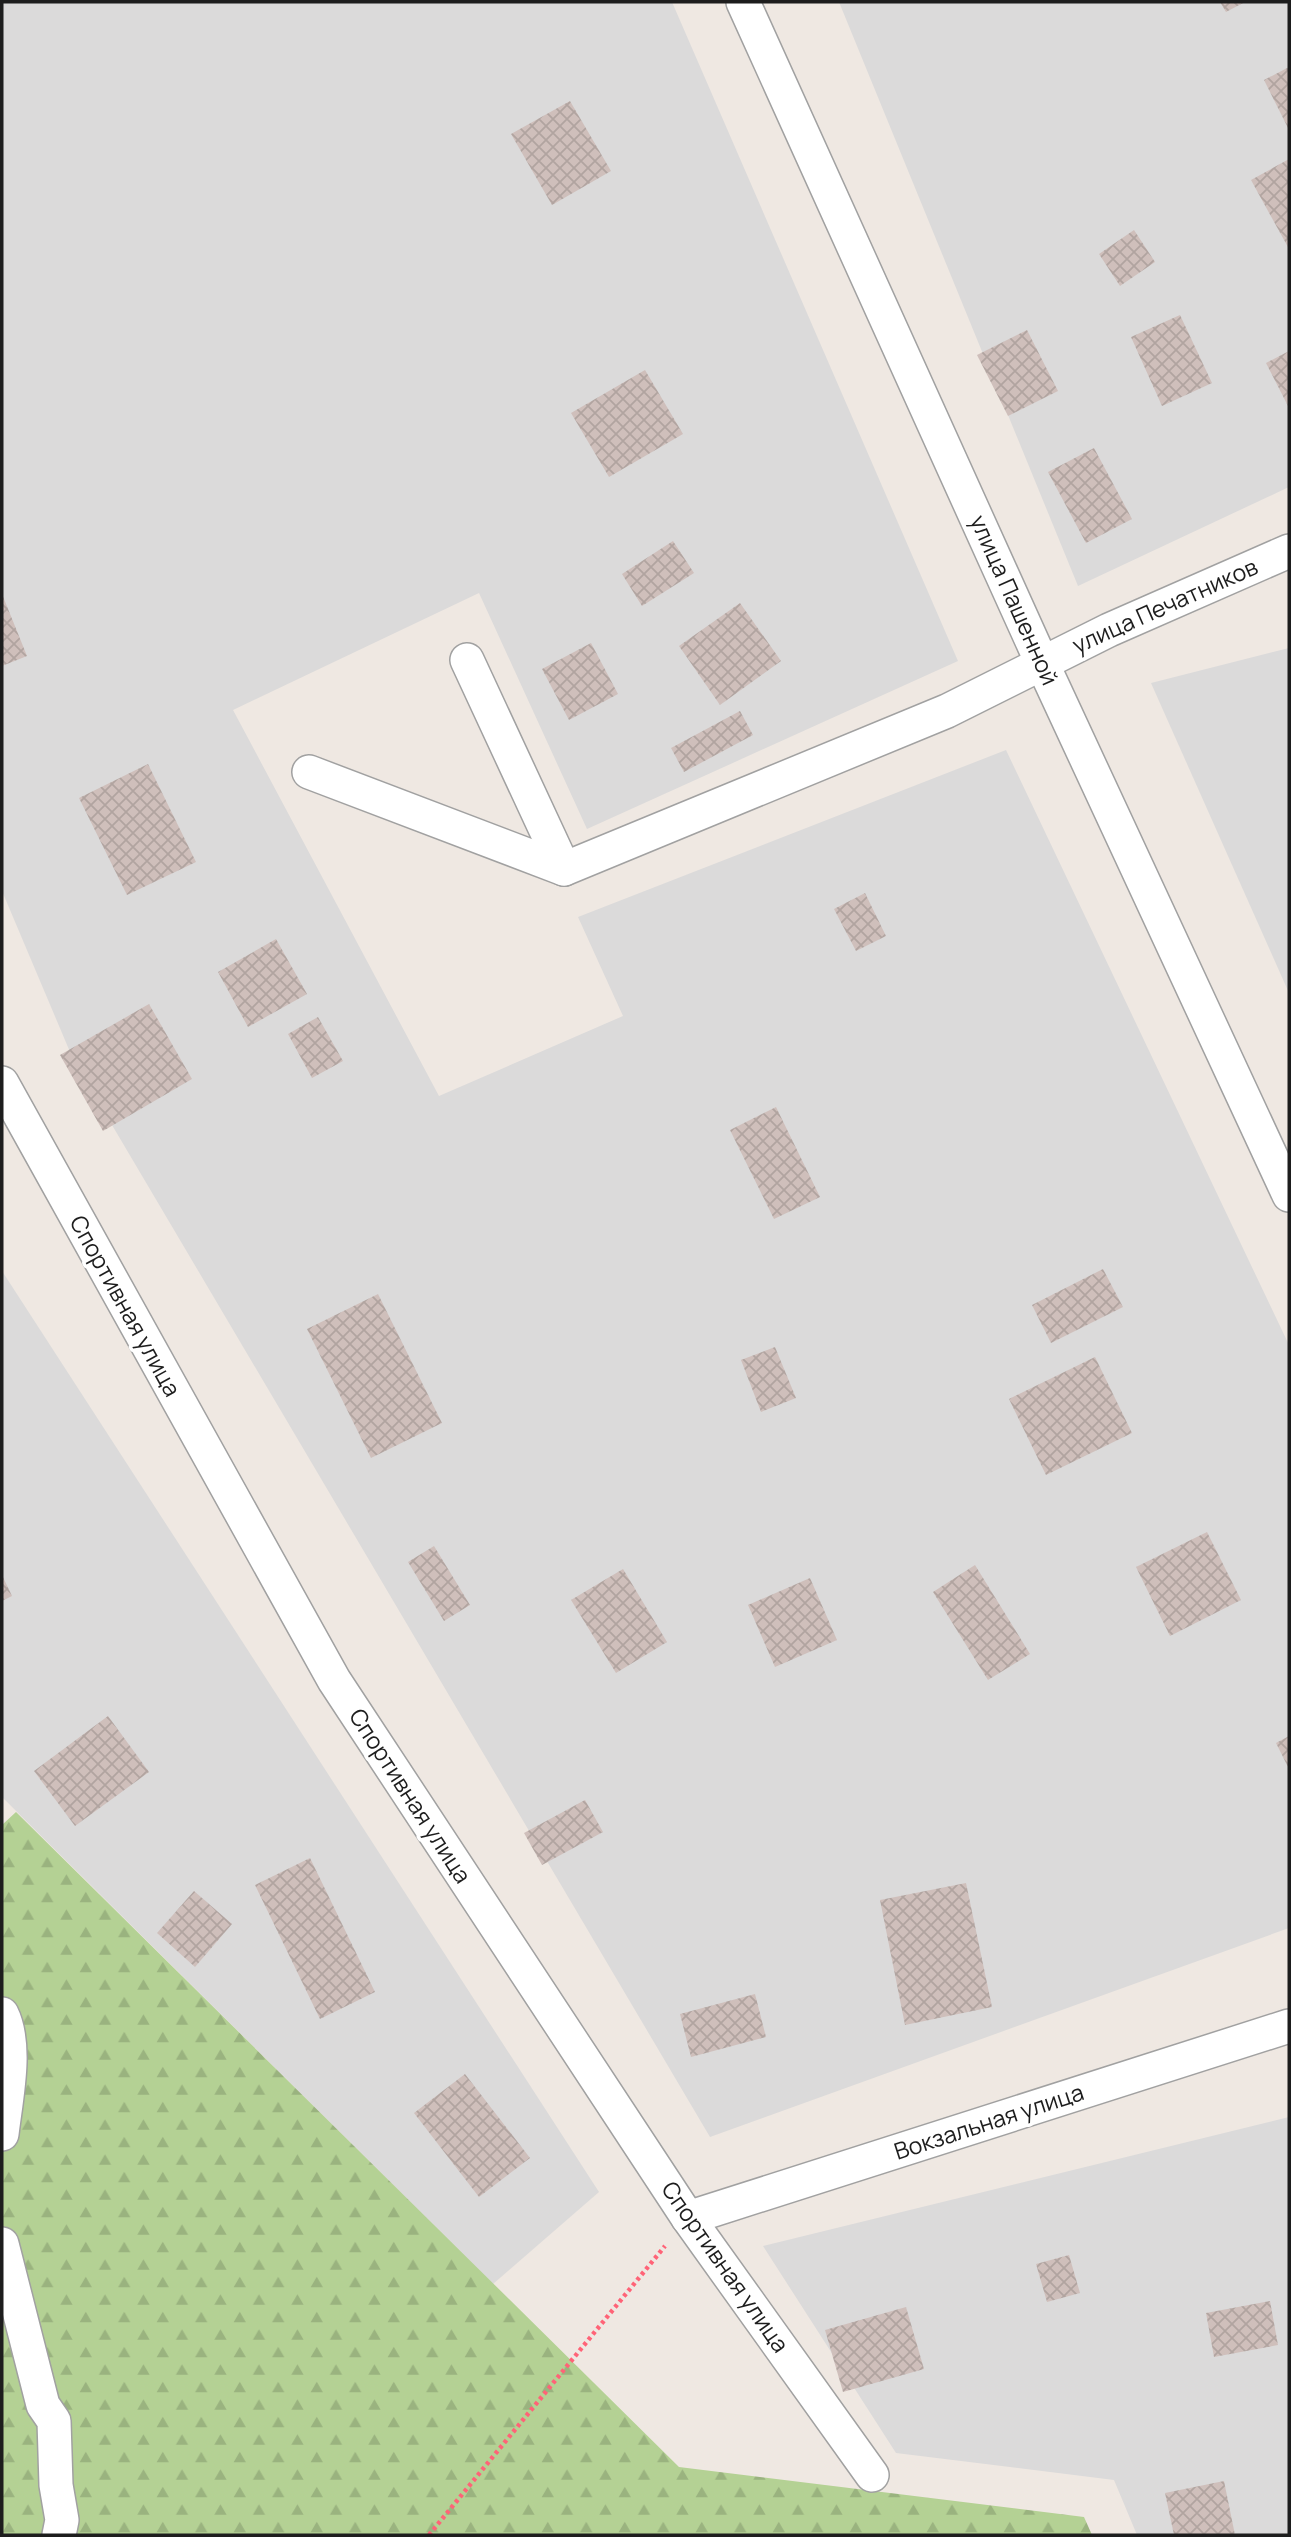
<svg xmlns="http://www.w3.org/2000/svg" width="1291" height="2537" font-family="Manrope,sans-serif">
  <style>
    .residential { fill: #dbdada }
    .forest { fill: url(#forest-firs) }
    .building { fill: url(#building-cross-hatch) }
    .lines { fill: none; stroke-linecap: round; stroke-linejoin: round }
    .street-casing { stroke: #a1a1a1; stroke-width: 36 }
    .path { stroke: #ff6377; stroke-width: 4.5; stroke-dasharray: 3.5 3.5; stroke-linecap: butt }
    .street { stroke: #fff; stroke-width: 33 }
    .labels { text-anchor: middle; stroke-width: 7; stroke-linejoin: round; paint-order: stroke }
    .street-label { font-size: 23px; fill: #1d1d1d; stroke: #fff }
  </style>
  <defs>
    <pattern id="forest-firs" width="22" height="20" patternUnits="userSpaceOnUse" patternTransform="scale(1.75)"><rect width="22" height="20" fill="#b4d194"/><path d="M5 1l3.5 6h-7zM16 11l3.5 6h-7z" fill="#9ab37f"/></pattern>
    <pattern id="building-cross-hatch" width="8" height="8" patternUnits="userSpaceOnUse" patternTransform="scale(1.75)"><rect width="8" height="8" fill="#cfbfbb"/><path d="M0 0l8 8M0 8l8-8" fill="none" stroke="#b1a4a0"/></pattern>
  </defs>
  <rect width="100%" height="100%" fill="#efe8e2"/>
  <g class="residential">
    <path d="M 2,2 L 672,2 L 958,661 L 587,829 L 479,593 L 233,710 L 439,1096 L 623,1016 L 578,917 L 1006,750 L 1289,1345 L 1289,1928 L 710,2137 L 73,1059 L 2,891 Z"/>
    <path d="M 839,2 L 1289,2 L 1289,487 L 1078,586 Z"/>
    <path d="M 1289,648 L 1289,993 L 1151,683 Z"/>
    <path d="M 2,1271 L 599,2192 L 493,2284 L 2,1797 Z"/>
    <path d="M 1289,2117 L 1289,2535 L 1137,2535 L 1114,2480 L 896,2453 L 763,2246 Z"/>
  </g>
  <path class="forest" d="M 16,1812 L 679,2467 L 1084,2517 L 1092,2535 L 2,2535 L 2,1825 Z"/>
  <g class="building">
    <path d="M 1220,2 L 1245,2 L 1226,12 Z"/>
    <path d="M 1289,67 L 1289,130 L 1264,80 Z"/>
    <path d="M 570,101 L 611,171 L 552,205 L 511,134 Z"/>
    <path d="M 1289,159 L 1289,249 L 1251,180 Z"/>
    <path d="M 1134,230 L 1155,262 L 1120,286 L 1099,254 Z"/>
    <path d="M 1180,315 L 1212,383 L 1162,406 L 1131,337 Z"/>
    <path d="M 1027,330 L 1058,391 L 1008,416 L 977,355 Z"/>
    <path d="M 1289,351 L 1289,408 L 1266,363 Z"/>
    <path d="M 645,370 L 683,434 L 609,477 L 571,413 Z"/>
    <path d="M 1094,448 L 1132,519 L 1086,543 L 1048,472 Z"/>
    <path d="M 673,541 L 694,573 L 642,606 L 622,574 Z"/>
    <path d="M 2,594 L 27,656 L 2,666 Z"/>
    <path d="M 740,603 L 781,661 L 720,705 L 679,646 Z"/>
    <path d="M 591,643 L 618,694 L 569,720 L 542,669 Z"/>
    <path d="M 740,711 L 753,735 L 684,772 L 671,748 Z"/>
    <path d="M 148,764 L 196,862 L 127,895 L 79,798 Z"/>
    <path d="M 865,893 L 886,936 L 856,951 L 834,909 Z"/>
    <path d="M 276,939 L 307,994 L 248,1027 L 218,972 Z"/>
    <path d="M 149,1004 L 192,1079 L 103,1131 L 60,1055 Z"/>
    <path d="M 318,1017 L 343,1061 L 312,1078 L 288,1034 Z"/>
    <path d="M 776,1107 L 820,1197 L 774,1219 L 730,1130 Z"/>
    <path d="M 1103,1269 L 1123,1307 L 1051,1343 L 1032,1305 Z"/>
    <path d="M 378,1294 L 442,1423 L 371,1458 L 307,1329 Z"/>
    <path d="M 775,1347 L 796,1398 L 761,1412 L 741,1360 Z"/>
    <path d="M 1095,1357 L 1132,1433 L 1046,1475 L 1009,1399 Z"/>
    <path d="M 1207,1532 L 1241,1600 L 1170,1636 L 1136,1567 Z"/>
    <path d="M 434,1546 L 470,1605 L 444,1621 L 408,1562 Z"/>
    <path d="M 975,1565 L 1030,1654 L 988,1680 L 933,1592 Z"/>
    <path d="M 623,1569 L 667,1642 L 616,1673 L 571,1600 Z"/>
    <path d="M 2,1575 L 12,1596 L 2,1601 Z"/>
    <path d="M 810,1578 L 837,1640 L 775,1667 L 748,1605 Z"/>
    <path d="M 108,1716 L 149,1772 L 75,1826 L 34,1771 Z"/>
    <path d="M 1289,1736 L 1289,1769 L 1276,1743 Z"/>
    <path d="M 585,1800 L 603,1832 L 542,1865 L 524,1833 Z"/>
    <path d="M 310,1858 L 375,1992 L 320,2019 L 255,1885 Z"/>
    <path d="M 966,1883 L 992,2007 L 905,2025 L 880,1900 Z"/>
    <path d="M 194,1891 L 232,1924 L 195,1967 L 157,1933 Z"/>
    <path d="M 755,1994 L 766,2037 L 691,2057 L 680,2014 Z"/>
    <path d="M 465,2074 L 530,2158 L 479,2197 L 414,2113 Z"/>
    <path d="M 1069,2255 L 1080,2293 L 1047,2302 L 1036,2264 Z"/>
    <path d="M 1270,2301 L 1278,2345 L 1214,2357 L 1206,2313 Z"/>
    <path d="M 906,2307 L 924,2369 L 843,2392 L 825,2330 Z"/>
    <path d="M 1224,2481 L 1235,2535 L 1174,2535 L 1165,2493 Z"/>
  </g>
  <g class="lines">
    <defs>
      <g id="street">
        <path d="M 743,2 L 1042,663 L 1289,1195"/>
        <path d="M 467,660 L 564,869 L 947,711 L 1109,630 L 1289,551"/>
        <path d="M 309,772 L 564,869"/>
        <path d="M 2,1083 L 334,1680 L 688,2218 L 872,2475"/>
        <path d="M 2,2014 C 18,2046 6,2099 2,2134"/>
        <path d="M 688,2218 L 1289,2026"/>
        <path d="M 2,2244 L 43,2405 L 54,2421 L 56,2485 L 62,2520 L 59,2535"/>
      </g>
    </defs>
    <use href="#street" class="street-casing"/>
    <path class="path" d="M 429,2535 L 665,2246"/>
    <use href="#street" class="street"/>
  </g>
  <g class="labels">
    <g class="street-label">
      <text transform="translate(1014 600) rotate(66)" y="8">улица Пашенной</text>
      <text transform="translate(1165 606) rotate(-24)" y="8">улица Печатников</text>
      <text transform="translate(125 1306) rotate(61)" y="8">Спортивная улица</text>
      <text transform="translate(410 1796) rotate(57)" y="8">Спортивная улица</text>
      <text transform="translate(989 2122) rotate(-18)" y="8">Вокзальная улица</text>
      <text transform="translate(725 2267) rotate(55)" y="8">Спортивная улица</text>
    </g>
  </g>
  <rect width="1291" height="2537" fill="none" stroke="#1d1d1d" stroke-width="7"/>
</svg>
